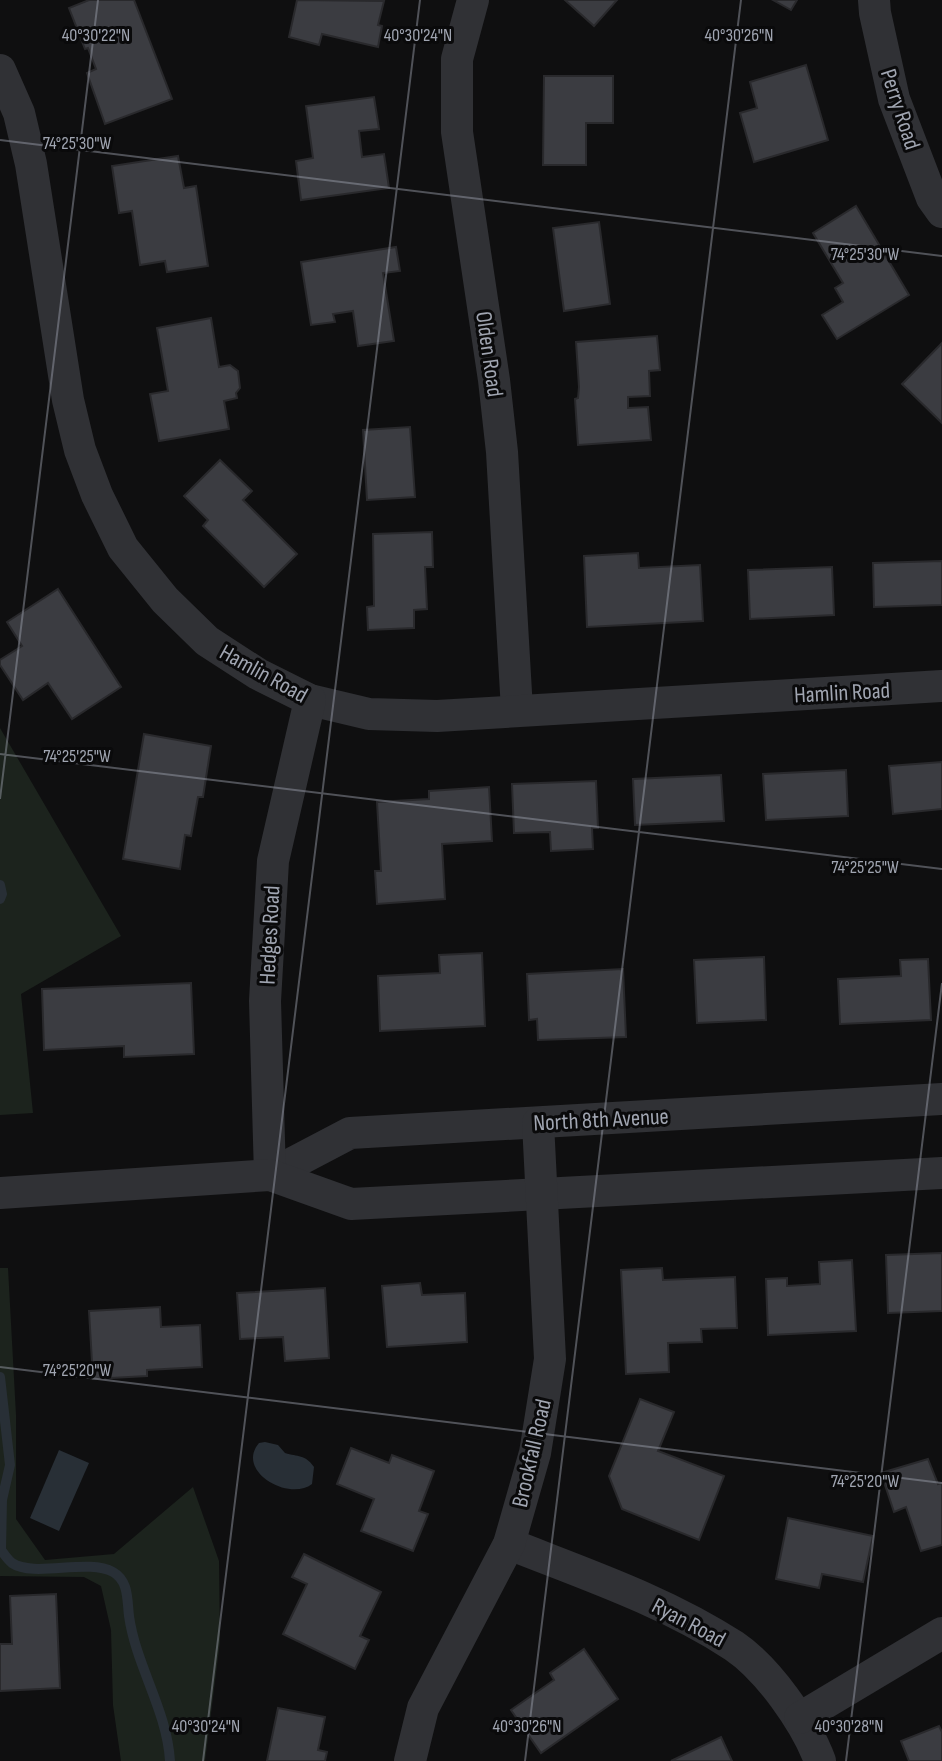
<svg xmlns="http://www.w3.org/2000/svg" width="942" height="1761" font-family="'Sofia Sans Condensed',sans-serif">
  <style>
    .green { fill: #1c231d }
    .water { fill: #282f36 }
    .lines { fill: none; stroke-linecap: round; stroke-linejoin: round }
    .stream { stroke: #282f36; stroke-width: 10 }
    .building { fill: #3b3c41; stroke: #29292c; stroke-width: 2 }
    .minor { stroke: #303135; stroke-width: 32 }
    .ticks { fill: none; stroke: #a0a5b1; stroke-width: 2; stroke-opacity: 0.45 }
    .labels { text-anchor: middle; stroke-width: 6; stroke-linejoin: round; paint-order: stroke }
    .street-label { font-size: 23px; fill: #a0a5b1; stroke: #0a0a0b }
    .ticks-label { font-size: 18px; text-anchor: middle; fill: #a0a5b1; stroke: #0a0a0b; stroke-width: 6; stroke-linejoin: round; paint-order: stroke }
  </style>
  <rect width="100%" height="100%" fill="#0f0f10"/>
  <g class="green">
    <path d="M 0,728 L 121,936 L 21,994 L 33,1113 L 0,1115 Z"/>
    <path d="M 0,1268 L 8,1268 L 16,1415 L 16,1519 L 45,1560 L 114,1554 L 193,1487 L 219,1561 L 220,1641 L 205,1761 L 121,1761 L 113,1705 L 111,1630 L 101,1586 L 84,1577 L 0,1576 Z"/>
  </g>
  <g class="water">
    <path d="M 265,1442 L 278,1445 L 285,1453 C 298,1457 305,1454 314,1467 L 312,1484 C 289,1502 235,1471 259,1443 Z"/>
    <path d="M 59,1450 L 89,1463 L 59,1531 L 30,1518 Z"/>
  </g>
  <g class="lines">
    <g class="stream">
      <path d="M 0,885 L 2,894 L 0,899"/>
      <path d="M 0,1377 L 10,1465 L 2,1500 L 1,1550 C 4,1554 8,1560 12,1563 C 34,1578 88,1558 113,1572 C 129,1581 127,1600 129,1616 C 136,1666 167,1710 170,1761"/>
    </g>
  </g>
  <g class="building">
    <path d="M 89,0 L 134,0 L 172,99 L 105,124 L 87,73 L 96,69 L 88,48 L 85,49 L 69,8 Z"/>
    <path d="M 297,0 L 384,1 L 378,25 L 382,26 L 378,47 L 322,34 L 319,45 L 289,37 Z"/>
    <path d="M 565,0 L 617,0 L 594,26 Z"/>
    <path d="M 773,0 L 797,0 L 791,10 Z"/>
    <path d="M 806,65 L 828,140 L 754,162 L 740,113 L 757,108 L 750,82 Z"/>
    <path d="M 544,76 L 613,76 L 613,123 L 586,123 L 586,165 L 543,165 Z"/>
    <path d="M 374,97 L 379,129 L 359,131 L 362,157 L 384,154 L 389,188 L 301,200 L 296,161 L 313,158 L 306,106 Z"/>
    <path d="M 178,156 L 184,188 L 196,186 L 208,266 L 167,272 L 165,261 L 140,265 L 132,211 L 119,213 L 112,166 Z"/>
    <path d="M 856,206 L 909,295 L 837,339 L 822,315 L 843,302 L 835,288 L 843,283 L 813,233 Z"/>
    <path d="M 599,222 L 610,304 L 564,311 L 553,228 Z"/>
    <path d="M 396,247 L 400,271 L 383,273 L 394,341 L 358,346 L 353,311 L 333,314 L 335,322 L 311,325 L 301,262 Z"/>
    <path d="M 211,318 L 219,367 L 230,365 L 238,371 L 240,388 L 236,393 L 237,398 L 224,401 L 229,429 L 159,441 L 150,394 L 168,391 L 157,328 Z"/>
    <path d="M 657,336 L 660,370 L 649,371 L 650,396 L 628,397 L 628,408 L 648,407 L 651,440 L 578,445 L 575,399 L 578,398 L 579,387 L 576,342 Z"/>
    <path d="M 942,343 L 942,423 L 902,384 Z"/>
    <path d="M 410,427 L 415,497 L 367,500 L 363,430 Z"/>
    <path d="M 220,460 L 252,491 L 243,500 L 297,554 L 264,587 L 203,526 L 208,520 L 184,496 Z"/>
    <path d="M 432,532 L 433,567 L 425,567 L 427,609 L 414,610 L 414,628 L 368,630 L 367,607 L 374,606 L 373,534 Z"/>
    <path d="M 638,553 L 639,568 L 700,565 L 703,621 L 587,627 L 584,556 Z"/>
    <path d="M 942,561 L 942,605 L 874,607 L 873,563 Z"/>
    <path d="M 832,567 L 834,615 L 750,619 L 748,570 Z"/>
    <path d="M 58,589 L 121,687 L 72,719 L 48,683 L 23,700 L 0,665 L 0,660 L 22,646 L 7,622 Z"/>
    <path d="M 144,734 L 211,746 L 203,797 L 198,797 L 191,836 L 185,835 L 180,869 L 123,859 Z"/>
    <path d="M 942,762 L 942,809 L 893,814 L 889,766 Z"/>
    <path d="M 846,770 L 848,816 L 766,820 L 763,774 Z"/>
    <path d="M 721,775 L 724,821 L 635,825 L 633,779 Z"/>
    <path d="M 596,781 L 598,828 L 592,828 L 593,849 L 551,851 L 550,832 L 514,833 L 512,784 Z"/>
    <path d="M 489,787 L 492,841 L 442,844 L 445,899 L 377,904 L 375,871 L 381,871 L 377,802 L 429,799 L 429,791 Z"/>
    <path d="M 482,953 L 485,1026 L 380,1031 L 378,976 L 440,973 L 439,955 Z"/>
    <path d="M 764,957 L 766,1020 L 697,1023 L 694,960 Z"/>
    <path d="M 928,959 L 931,1020 L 840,1024 L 838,979 L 901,976 L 900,960 Z"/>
    <path d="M 623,969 L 626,1037 L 538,1040 L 537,1019 L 529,1020 L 527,974 Z"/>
    <path d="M 191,983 L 194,1054 L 124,1057 L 124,1046 L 44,1050 L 42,989 Z"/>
    <path d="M 942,1253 L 942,1311 L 888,1313 L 886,1255 Z"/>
    <path d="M 852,1260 L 856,1331 L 768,1335 L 766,1279 L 787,1278 L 787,1286 L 820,1284 L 819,1262 Z"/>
    <path d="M 662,1268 L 663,1280 L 735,1277 L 737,1328 L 701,1329 L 702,1342 L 668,1343 L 669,1372 L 626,1374 L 621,1270 Z"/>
    <path d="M 420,1283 L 422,1295 L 465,1293 L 467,1342 L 387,1347 L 382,1286 Z"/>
    <path d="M 325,1288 L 329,1358 L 285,1361 L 283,1337 L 240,1339 L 237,1293 Z"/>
    <path d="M 160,1307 L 161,1327 L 200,1325 L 202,1367 L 147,1370 L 147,1376 L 93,1379 L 89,1311 Z"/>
    <path d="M 640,1399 L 674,1412 L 658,1451 L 724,1476 L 699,1540 L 622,1509 L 609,1476 Z"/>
    <path d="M 351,1448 L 389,1463 L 392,1455 L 434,1471 L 419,1511 L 428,1514 L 413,1551 L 361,1531 L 374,1499 L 337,1484 Z"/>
    <path d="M 928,1459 L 938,1484 L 942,1483 L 942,1545 L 921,1551 L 906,1507 L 894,1512 L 881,1473 Z"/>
    <path d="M 788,1518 L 873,1536 L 863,1582 L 822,1574 L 819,1588 L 776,1579 Z"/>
    <path d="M 304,1554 L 381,1592 L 360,1636 L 369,1640 L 355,1669 L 283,1634 L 307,1584 L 292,1577 Z"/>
    <path d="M 56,1594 L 60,1688 L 0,1691 L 0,1644 L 12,1644 L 10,1596 Z"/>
    <path d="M 584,1649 L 618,1699 L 541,1753 L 511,1710 L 554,1680 L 550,1673 Z"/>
    <path d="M 278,1708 L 325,1717 L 318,1750 L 327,1752 L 325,1761 L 267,1761 Z"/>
    <path d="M 939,1726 L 942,1732 L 942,1761 L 909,1761 L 901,1741 Z"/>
    <path d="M 721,1737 L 732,1761 L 671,1761 Z"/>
  </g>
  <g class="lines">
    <g class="minor">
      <path d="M 473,0 L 457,59 L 457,132 L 494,380 L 502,452 L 517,710"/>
      <path d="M 874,0 L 875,13 L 894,99 L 932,198 L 942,212"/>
      <path d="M 0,70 L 19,113 L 31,164 L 68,400 L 80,450 L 97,495 L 123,548 L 165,600 L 207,641 L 258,674 L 310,700 L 369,714 L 437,716 L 942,686"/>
      <path d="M 270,1175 L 350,1133 L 942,1099"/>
      <path d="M 270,1175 L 265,1001 L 273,861 L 310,700"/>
      <path d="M 0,1193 L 270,1175 L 351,1204 L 942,1173"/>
      <path d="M 509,1544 C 585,1574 665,1601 734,1646 C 768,1669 806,1723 820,1761"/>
      <path d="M 800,1718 L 942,1633"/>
      <path d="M 410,1761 L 423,1708 L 509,1544 L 535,1453 L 550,1359 L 538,1123"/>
    </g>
  </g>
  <path class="ticks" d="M 0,140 L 942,256M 0,754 L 942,869M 0,799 L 98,0M 0,1367 L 942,1483M 203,1761 L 420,0M 525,1761 L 741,0M 846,1761 L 942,983"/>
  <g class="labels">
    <g class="street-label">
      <text transform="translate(901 109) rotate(72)" y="8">Perry Road</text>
      <text transform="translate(490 354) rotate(82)" y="8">Olden Road</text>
      <text transform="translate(264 673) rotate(29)" y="8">Hamlin Road</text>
      <text transform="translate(842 692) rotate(-3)" y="8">Hamlin Road</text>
      <text transform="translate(269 935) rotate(-87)" y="8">Hedges Road</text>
      <text transform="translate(601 1119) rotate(-3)" y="8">North 8th Avenue</text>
      <text transform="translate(531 1453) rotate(-77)" y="8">Brookfall Road</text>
      <text transform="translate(689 1622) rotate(28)" y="8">Ryan Road</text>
    </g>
  </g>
  <g class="ticks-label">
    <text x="96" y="41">40°30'22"N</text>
    <text x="418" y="41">40°30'24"N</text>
    <text x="739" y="41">40°30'26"N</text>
    <text x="77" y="149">74°25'30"W</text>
    <text x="865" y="260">74°25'30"W</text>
    <text x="77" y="762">74°25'25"W</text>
    <text x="865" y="873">74°25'25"W</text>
    <text x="77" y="1376">74°25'20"W</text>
    <text x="865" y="1487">74°25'20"W</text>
    <text x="206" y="1732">40°30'24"N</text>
    <text x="527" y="1732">40°30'26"N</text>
    <text x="849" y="1732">40°30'28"N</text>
  </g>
</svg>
